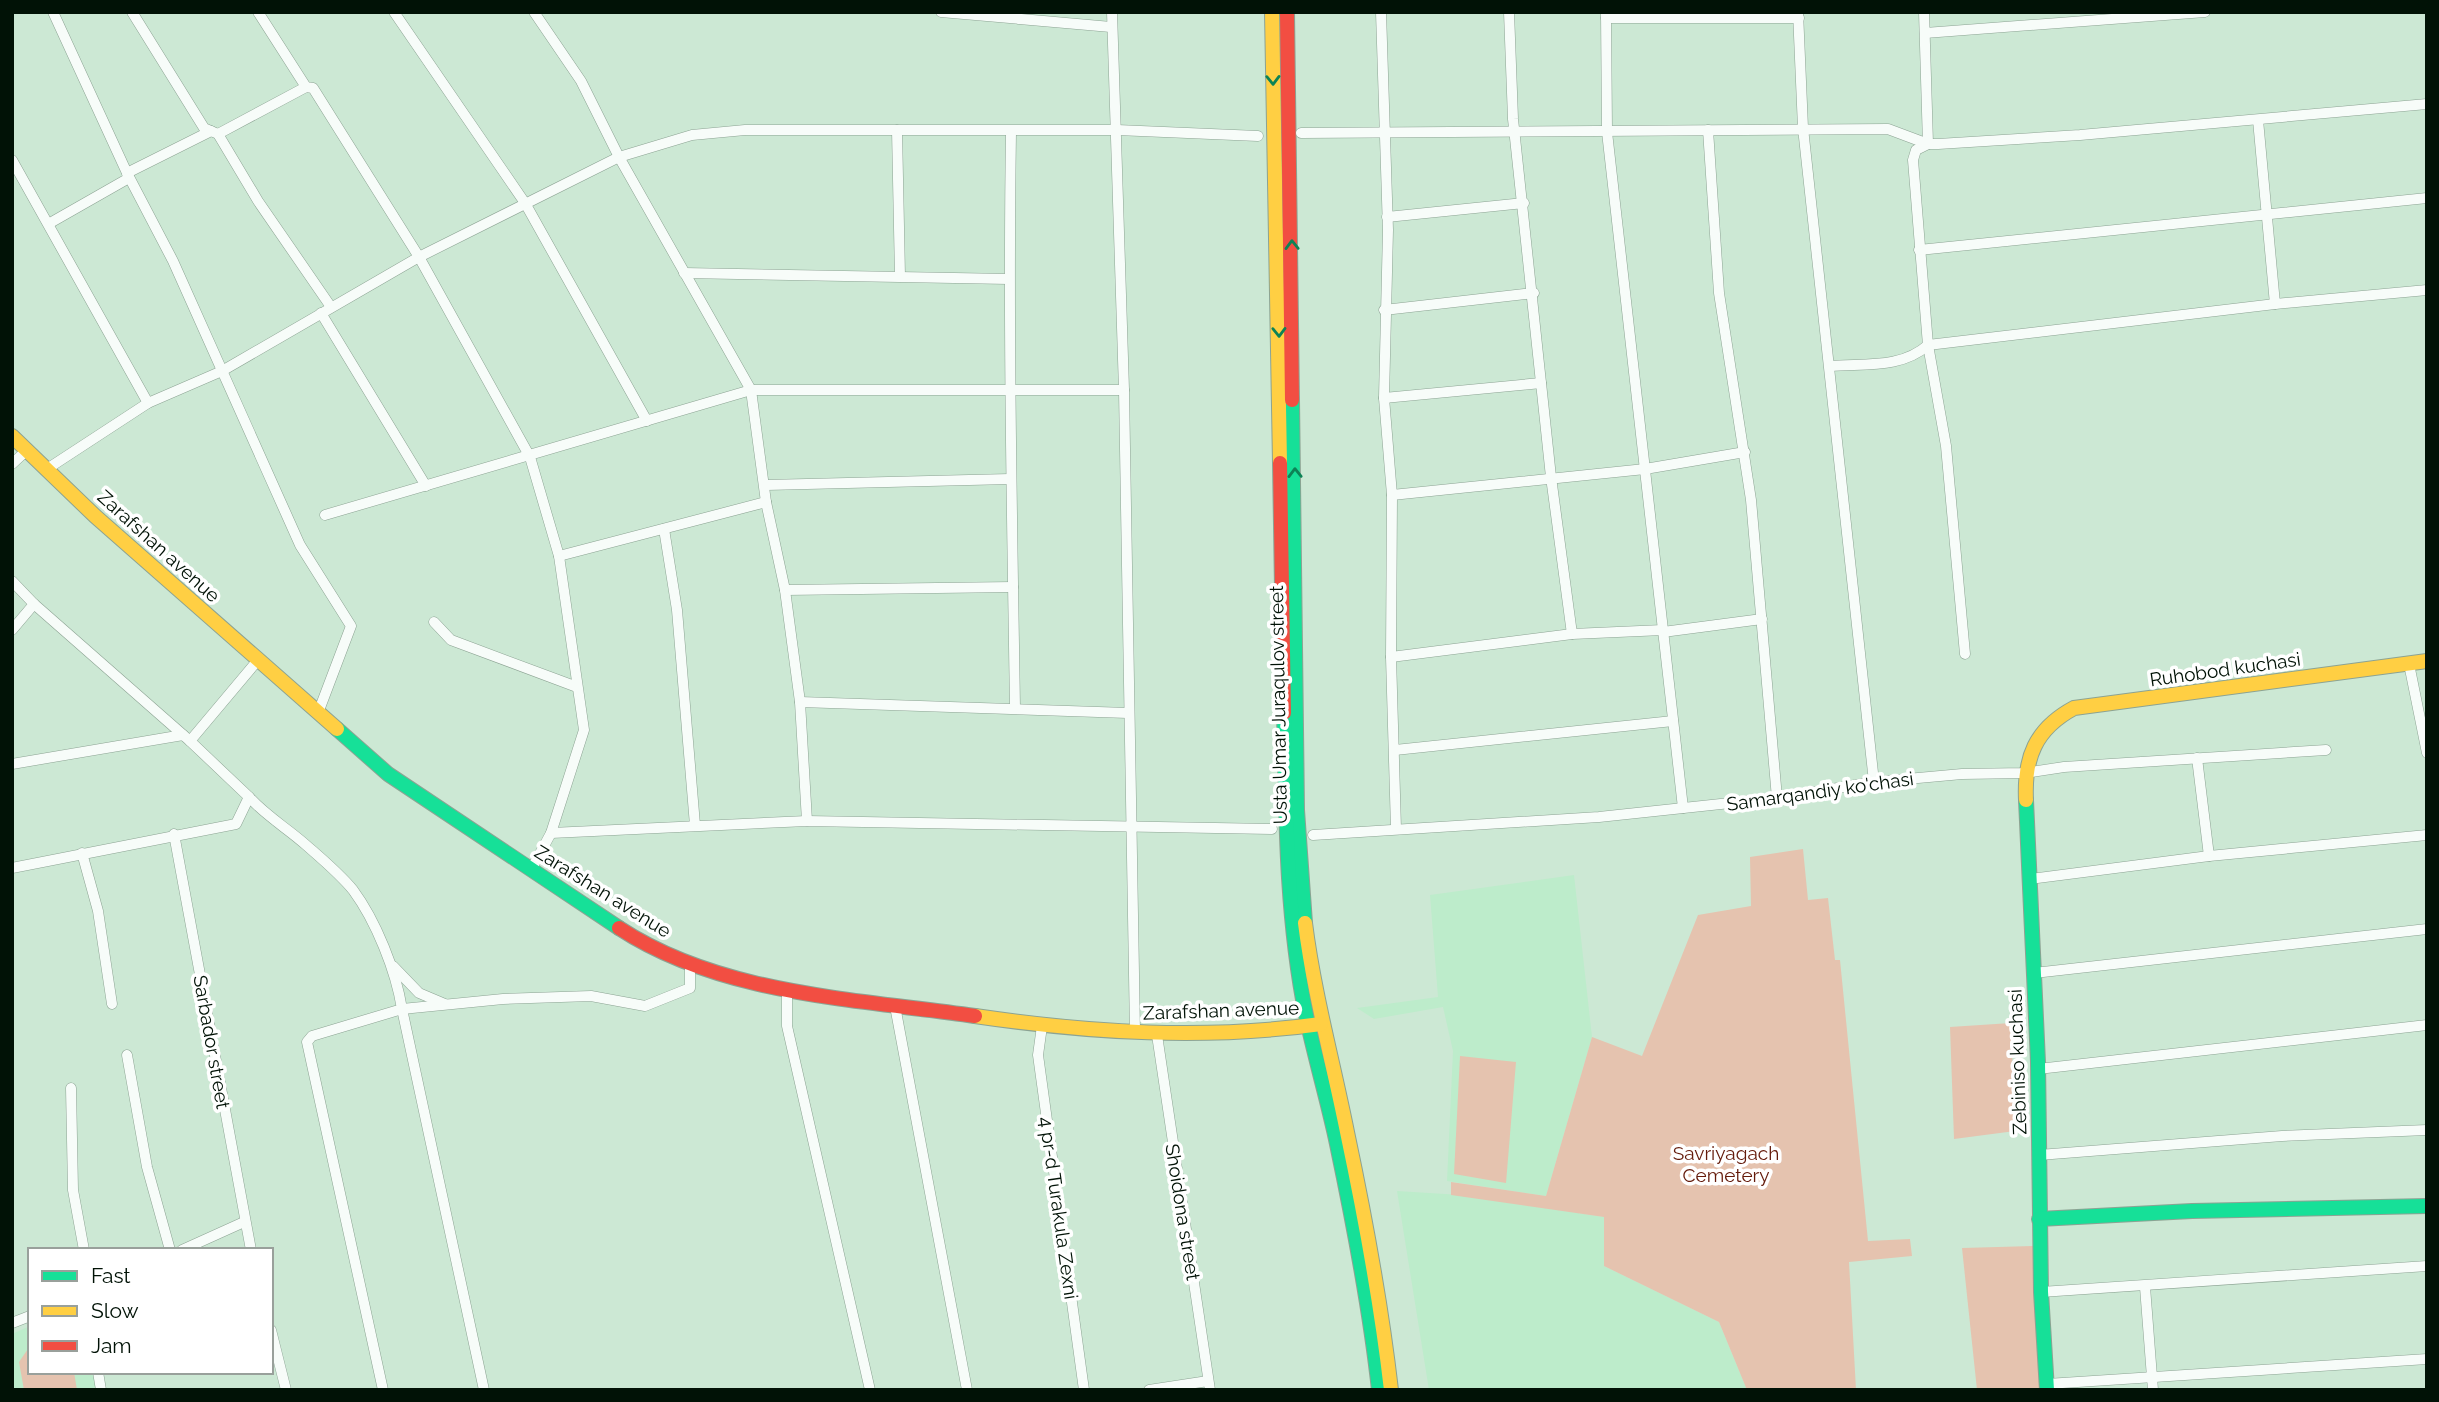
<svg xmlns="http://www.w3.org/2000/svg" width="2439" height="1402" font-family="Raleway,sans-serif">
  <style>
    .built { fill: #bdeccb }
    .green { fill: #e5c3af }
    .lines { fill: none; stroke-linecap: round; stroke-linejoin: round }
    .street-casing { stroke: #8ca393; stroke-width: 11 }
    .fast-casing { stroke: #8ca393; stroke-width: 16 }
    .slow-casing { stroke: #8ca393; stroke-width: 16 }
    .jam-casing { stroke: #8ca393; stroke-width: 16 }
    .street { stroke: #f7fcf9; stroke-width: 10 }
    .fast { stroke: #16e098; stroke-width: 14 }
    .slow { stroke: #ffcf43; stroke-width: 14 }
    .jam { stroke: #f24e42; stroke-width: 14 }
    .oneway { stroke: #0d8356 }
    .labels { text-anchor: middle; stroke-width: 7; stroke-linejoin: round; paint-order: stroke }
    .street-label { font-size: 19px; fill: #011206; stroke: #fff }
    .park-label { font-size: 19px; fill: #641a0a; stroke: #fff }
  </style>
  <rect width="100%" height="100%" fill="#cce8d4"/>
  <g class="built">
    <path d="M 1574,875 L 1592,1037 L 1546,1196 L 1447,1181 L 1453,1051 L 1443,1007 L 1374,1019 L 1357,1008 L 1438,997 L 1430,895 Z"/>
    <path d="M 1397,1191 L 1461,1195 L 1604,1217 L 1604,1266 L 1719,1322 L 1747,1390 L 1429,1390 Z"/>
    <path d="M 30,1326 L 30,1372 L 97,1372 L 100,1390 L 12,1390 L 12,1334 Z"/>
  </g>
  <g class="green">
    <path d="M 1803,849 L 1808,900 L 1828,898 L 1835,960 L 1840,960 L 1868,1241 L 1910,1239 L 1912,1256 L 1849,1262 L 1856,1390 L 1747,1390 L 1719,1322 L 1604,1266 L 1604,1217 L 1451,1195 L 1451,1182 L 1546,1196 L 1592,1037 L 1642,1056 L 1698,915 L 1751,906 L 1750,857 Z"/>
    <path d="M 2011,1023 L 2015,1131 L 1954,1139 L 1950,1027 Z"/>
    <path d="M 1460,1056 L 1516,1062 L 1506,1183 L 1454,1174 Z"/>
    <path d="M 2033,1246 L 2042,1390 L 1977,1390 L 1962,1248 Z"/>
    <path d="M 30,1346 L 30,1372 L 74,1372 L 77,1390 L 24,1390 L 19,1362 Z"/>
  </g>
  <g class="lines">
    <defs>
      <g id="street">
        <path d="M 53,12 L 127,173 L 173,261 L 300,545 L 351,626 L 318,713"/>
        <path d="M 132,12 L 204,128 L 218,134 L 258,201 L 331,307"/>
        <path d="M 258,12 L 306,87 L 313,88 L 419,257 L 530,457 L 559,556 L 584,730 L 551,833 L 531,870"/>
        <path d="M 394,12 L 525,203 L 647,421"/>
        <path d="M 534,12 L 581,81 L 619,157 L 751,390 L 766,502 L 785,590 L 800,702 L 807,821"/>
        <path d="M 941,12 L 1111,27"/>
        <path d="M 1112,12 L 1124,390 L 1135,1032"/>
        <path d="M 1381,12 L 1388,230 L 1384,398 L 1392,495 L 1391,657 L 1396,829"/>
        <path d="M 1509,12 L 1513,119 L 1551,477 L 1572,634"/>
        <path d="M 1606,12 L 1607,132 L 1683,808"/>
        <path d="M 1798,12 L 1803,128 L 1874,782"/>
        <path d="M 1924,12 L 1928,144 L 1916,150 L 1913,160 L 1928,345 L 1946,446 L 1965,654"/>
        <path d="M 1606,18 L 1799,18"/>
        <path d="M 1925,33 L 2205,12"/>
        <path d="M 2258,120 L 2275,304"/>
        <path d="M 897,130 L 900,276"/>
        <path d="M 1708,130 L 1719,293 L 1751,500 L 1777,798"/>
        <path d="M 1011,132 C 1008,324 1012,516 1015,708"/>
        <path d="M 1301,133 L 1888,129 L 1928,144 L 1938,144 L 2080,135 L 2427,104"/>
        <path d="M 218,134 L 306,87"/>
        <path d="M 12,160 L 148,403"/>
        <path d="M 127,173 L 211,131"/>
        <path d="M 1387,217 L 1524,203"/>
        <path d="M 50,223 L 129,178"/>
        <path d="M 1919,250 L 2427,198"/>
        <path d="M 684,273 L 1009,279"/>
        <path d="M 1384,310 L 1534,293"/>
        <path d="M 321,313 L 426,486"/>
        <path d="M 1830,366 C 1864,363 1901,369 1928,345 L 2275,304 L 2427,290"/>
        <path d="M 1384,398 L 1541,383"/>
        <path d="M 12,464 L 27,450"/>
        <path d="M 47,469 L 148,403 L 222,371 L 419,257 L 619,157 L 692,135 L 745,130 L 1117,130 L 1258,136"/>
        <path d="M 766,485 L 1010,479"/>
        <path d="M 1392,495 L 1645,469 L 1745,452"/>
        <path d="M 325,515 L 751,390 L 1124,390"/>
        <path d="M 664,529 L 677,610 L 695,825"/>
        <path d="M 559,556 L 766,502"/>
        <path d="M 12,581 L 34,604 L 12,630"/>
        <path d="M 785,590 L 1013,587"/>
        <path d="M 34,604 L 190,741"/>
        <path d="M 434,622 L 451,640 L 577,687"/>
        <path d="M 1663,632 L 1762,619"/>
        <path d="M 1391,657 L 1572,634 L 1663,630"/>
        <path d="M 2409,664 L 2427,753"/>
        <path d="M 800,702 L 1128,713"/>
        <path d="M 1395,750 L 1673,721"/>
        <path d="M 2197,758 L 2209,856"/>
        <path d="M 12,764 L 183,735"/>
        <path d="M 249,797 C 266,816 287,828 306,845 C 322,859 340,874 353,890 C 376,921 396,971 402,1009 L 312,1036 L 307,1042 L 383,1390"/>
        <path d="M 551,833 L 807,821 L 1272,829"/>
        <path d="M 174,834 L 251,1250"/>
        <path d="M 1313,835 L 1599,817 L 1777,798 L 1874,782 L 1962,774 L 2025,773 L 2064,767 L 2326,750"/>
        <path d="M 82,853 L 98,911 L 112,1004"/>
        <path d="M 12,868 L 236,824 L 249,797 L 190,741 L 258,660"/>
        <path d="M 2030,879 L 2209,856 L 2427,835"/>
        <path d="M 393,966 L 419,993 L 445,1004"/>
        <path d="M 2034,973 L 2427,929"/>
        <path d="M 787,989 L 787,1026 L 870,1390"/>
        <path d="M 895,1006 L 967,1390"/>
        <path d="M 1042,1026 L 1038,1055 L 1084,1390"/>
        <path d="M 1157,1035 L 1210,1390"/>
        <path d="M 127,1055 L 147,1167 L 170,1250"/>
        <path d="M 2038,1069 L 2427,1025"/>
        <path d="M 71,1088 L 73,1190 L 84,1250"/>
        <path d="M 2039,1155 L 2282,1136 L 2427,1130"/>
        <path d="M 182,1250 L 244,1222"/>
        <path d="M 2145,1287 L 2153,1390"/>
        <path d="M 2041,1292 L 2427,1266"/>
        <path d="M 12,1323 L 30,1316"/>
        <path d="M 271,1330 L 286,1390"/>
        <path d="M 98,1372 L 101,1390"/>
        <path d="M 2047,1384 L 2427,1359"/>
        <path d="M 484,1390 L 402,1009 L 503,999 L 591,996 L 645,1006 L 690,988 L 690,965"/>
        <path d="M 1149,1390 L 1208,1381"/>
      </g>
      <g id="fast">
        <path d="M 1292,400 L 1297,810 L 1305,923"/>
        <path d="M 1284,713 C 1286,813 1286,917 1306,1015 C 1315,1058 1328,1101 1337,1144 C 1354,1225 1370,1307 1379,1390"/>
        <path d="M 337,729 L 388,774 L 619,928"/>
        <path d="M 2026,800 L 2038,1062 L 2041,1292 L 2047,1390"/>
        <path d="M 2039,1219 L 2192,1211 L 2427,1206"/>
      </g>
      <g id="slow">
        <path d="M 1272,12 L 1280,463"/>
        <path d="M 12,436 L 95,516 L 337,729"/>
        <path d="M 2026,800 C 2024,758 2035,729 2074,708 L 2427,661"/>
        <path d="M 1305,923 C 1314,994 1333,1062 1347,1132 C 1365,1217 1381,1303 1391,1390"/>
        <path d="M 975,1016 C 1091,1033 1205,1040 1321,1024"/>
      </g>
      <g id="jam">
        <path d="M 1287,12 L 1292,400"/>
        <path d="M 1280,463 L 1284,713"/>
        <path d="M 619,928 C 721,995 857,999 975,1016"/>
      </g>
    </defs>
    <use href="#street" class="street-casing"/>
    <use href="#fast" class="fast-casing"/>
    <use href="#slow" class="slow-casing"/>
    <use href="#jam" class="jam-casing"/>
    <use href="#street" class="street"/>
    <use href="#fast" class="fast"/>
    <use href="#slow" class="slow"/>
    <use href="#jam" class="jam"/>
  </g>
  <defs><path id="oneway-chevron" d="M-2-3.5L2.5 0L-2 3.5" fill="none" stroke-width="1.6" stroke-linecap="round" stroke-linejoin="round" transform="scale(1.75)"/></defs>
  <g class="oneway">
    <use href="#oneway-chevron" transform="translate(1273 80) rotate(89)"/>
    <use href="#oneway-chevron" transform="translate(1292 245) rotate(-91)"/>
    <use href="#oneway-chevron" transform="translate(1279 332) rotate(89)"/>
    <use href="#oneway-chevron" transform="translate(1295 473) rotate(-91)"/>
  </g>
  <g class="labels">
    <g class="street-label">
      <text transform="translate(159 546) rotate(42)" y="7">Zarafshan avenue</text>
      <text transform="translate(2225 669) rotate(-8)" y="7">Ruhobod kuchasi</text>
      <text transform="translate(1278 705) rotate(-91)" y="7">Usta Umar Juraqulov street</text>
      <text transform="translate(1820 791) rotate(-8)" y="7">Samarqandiy ko'chasi</text>
      <text transform="translate(603 891) rotate(32)" y="7">Zarafshan avenue</text>
      <text transform="translate(1221 1010) rotate(-2)" y="7">Zarafshan avenue</text>
      <text transform="translate(212 1042) rotate(80)" y="7">Sarbador street</text>
      <text transform="translate(2017 1062) rotate(-92)" y="7">Zebiniso kuchasi</text>
      <text transform="translate(1059 1208) rotate(82)" y="7">4 pr-d Turakula Zexni</text>
      <text transform="translate(1183 1212) rotate(81)" y="7">Shoidona street</text>
    </g>
    <g class="park-label">
      <text x="1726" y="1160">Savriyagach<tspan x="1726" dy="22">Cemetery</tspan></text>
    </g>
  </g>
  <rect width="2439" height="1402" fill="none" stroke="#011206" stroke-width="28"/>
  <rect x="28" y="1248" width="245" height="126" fill="#ffffff" stroke="#99a09b" stroke-width="2"/>
  <rect x="42" y="1271" width="35" height="10" fill="#16e098" stroke="#99a09b" stroke-width="2"/>
  <text x="91" y="1283" font-size="21" fill="#011206">Fast</text>
  <rect x="42" y="1306" width="35" height="10" fill="#ffcf43" stroke="#99a09b" stroke-width="2"/>
  <text x="91" y="1318" font-size="21" fill="#011206">Slow</text>
  <rect x="42" y="1341" width="35" height="10" fill="#f24e42" stroke="#99a09b" stroke-width="2"/>
  <text x="91" y="1353" font-size="21" fill="#011206">Jam</text>
</svg>
